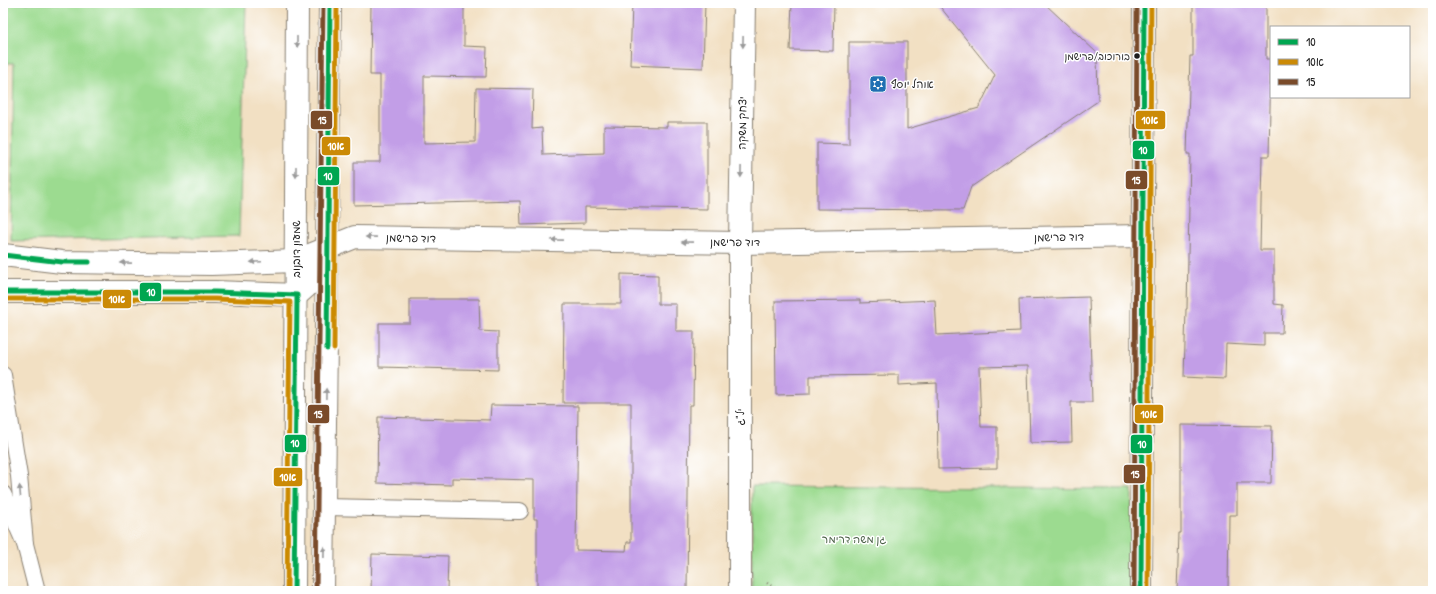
<svg xmlns="http://www.w3.org/2000/svg" width="1436" height="594" font-family="'Patrick Hand','Playpen Sans Hebrew',sans-serif">
  <style>
    .green { fill: #9cdb90; stroke: #5c7c56 }
    .building { fill: #c29ee7 }
    .lines { fill: none; stroke-linecap: round; stroke-linejoin: round }
    .service-casing { stroke: #877e70; stroke-width: 18 }
    .minor-casing { stroke: #877e70; stroke-width: 24 }
    .tertiary-casing { stroke: #877e70; stroke-width: 24 }
    .path { stroke: #877e70; stroke-width: 2.5; stroke-dasharray: 1 3; stroke-linecap: butt }
    .service { stroke: #fff; stroke-width: 16 }
    .minor { stroke: #fff; stroke-width: 22 }
    .tertiary { stroke: #fff; stroke-width: 22 }
    .bus-1-casing { stroke: #fff; stroke-width: 8 }
    .bus-2-casing { stroke: #fff; stroke-width: 8 }
    .bus-3-casing { stroke: #fff; stroke-width: 8 }
    .bus-1 { stroke: #00a651; stroke-width: 5 }
    .bus-2 { stroke: #cb8a06; stroke-width: 5 }
    .bus-3 { stroke: #7a4b2a; stroke-width: 5 }
    .oneway { fill: #999 }
    .bus-dot { fill: #1c1c1c; stroke: #fff; stroke-width: 1.5 }
    .labels { text-anchor: middle; stroke-width: 3; stroke-linejoin: round; paint-order: stroke }
    .bus-label { font-size: 10px; fill: #1c1c1c; stroke: #fff; text-anchor: end }
    .poi-label { font-size: 11px; fill: #1c1c1c; stroke: #fff; text-anchor: start }
    .street-label { font-size: 11px; fill: #1c1c1c; stroke: #fff }
    .park-label { font-size: 11px; fill: #495f45; stroke: #fff }
    .line-badge { stroke: #fff; stroke-width: 1.5 }
    .badge-label { font-size: 11px; text-anchor: middle; font-weight: bold; fill: #fff }
  </style>
  <rect width="100%" height="100%" fill="#fff"/>
  <filter id="ink" filterUnits="userSpaceOnUse"><feTurbulence type="fractalNoise" baseFrequency=".025" numOctaves="2"/><feDisplacementMap in="SourceGraphic" scale="8" xChannelSelector="R" yChannelSelector="G"/><feConvolveMatrix kernelMatrix="1 2 1 2 8 2 1 2 1" color-interpolation-filters="sRGB"/></filter>
  <filter id="wash" filterUnits="userSpaceOnUse"><feTurbulence type="fractalNoise" baseFrequency=".012" numOctaves="4" result="noise"/><feDisplacementMap in="SourceGraphic" scale="16" xChannelSelector="R" yChannelSelector="G"/><feGaussianBlur stdDeviation="0.9" result="paint"/><feColorMatrix in="noise" values="0 0 0 0 0 0 0 0 0 0 0 0 0 0 0 0 0 1.4 0 .05"/><feComposite in="paint" operator="in"/></filter>
  <g filter="url(#wash)">
    <rect width="100%" height="100%" fill="#f2e0c3"/>
    <g class="green">
      <path d="M 3,3 L 246,3 L 239,236 L 11,241 L 14,63 L 3,63 Z"/>
      <path d="M 752,486 L 1132,489 L 1131,591 L 752,591 Z"/>
    </g>
    <g id="blocks">
      <g class="building">
        <path d="M 371,3 L 464,3 L 464,46 L 487,47 L 486,77 L 424,76 L 424,143 L 475,142 L 476,88 L 533,89 L 532,129 L 542,128 L 543,155 L 604,153 L 604,126 L 667,127 L 667,122 L 707,122 L 707,209 L 585,207 L 585,223 L 521,225 L 520,201 L 354,205 L 354,162 L 380,162 L 380,75 L 370,75 Z"/>
        <path d="M 632,3 L 705,3 L 703,68 L 630,65 Z"/>
        <path d="M 792,3 L 834,3 L 833,51 L 790,50 Z"/>
        <path d="M 937,3 L 1044,3 L 1097,53 L 1098,101 L 971,187 L 963,210 L 817,209 L 817,143 L 849,144 L 849,42 L 907,42 L 907,129 L 979,108 L 995,75 Z"/>
        <path d="M 1193,3 L 1266,3 L 1266,59 L 1271,59 L 1269,156 L 1262,156 L 1260,250 L 1274,250 L 1274,304 L 1283,305 L 1282,333 L 1264,333 L 1264,346 L 1226,344 L 1225,379 L 1184,377 L 1186,309 L 1187,309 L 1190,154 L 1187,154 L 1190,56 L 1193,56 Z"/>
        <path d="M 621,274 L 658,275 L 658,304 L 676,304 L 676,331 L 694,331 L 693,405 L 689,405 L 687,591 L 537,591 L 537,519 L 534,519 L 534,480 L 452,478 L 452,485 L 377,483 L 378,417 L 490,420 L 491,405 L 578,406 L 576,550 L 626,551 L 627,542 L 631,542 L 631,403 L 563,403 L 564,304 L 621,304 Z"/>
        <path d="M 1089,297 L 1092,402 L 1071,402 L 1072,442 L 1030,443 L 1028,366 L 979,367 L 981,427 L 997,427 L 997,468 L 938,469 L 937,383 L 899,385 L 899,375 L 810,376 L 810,394 L 776,395 L 775,301 L 860,300 L 860,303 L 935,300 L 937,335 L 1020,331 L 1019,299 Z"/>
        <path d="M 410,299 L 479,299 L 480,331 L 498,332 L 498,370 L 379,367 L 379,323 L 410,323 Z"/>
        <path d="M 1181,425 L 1272,426 L 1271,483 L 1237,483 L 1237,515 L 1229,515 L 1228,591 L 1177,591 L 1179,533 L 1181,533 Z"/>
        <path d="M 372,554 L 448,556 L 447,591 L 371,591 Z"/>
      </g>
    </g>
  </g>
  <g filter="url(#ink)">
    <use href="#blocks" fill-opacity="0" stroke="#877e70" stroke-width="1"/>
    <g class="lines">
      <defs>
        <g id="service">
          <path d="M 3,375 L 19,476 L 25,544"/>
          <path d="M 3,494 L 25,544 L 37,591"/>
          <path d="M 324,507 L 520,511"/>
        </g>
        <g id="minor">
          <path d="M 3,255 L 62,262 L 211,264 L 295,261 L 355,237 L 740,243 L 1143,236"/>
          <path d="M 3,292 L 215,292 L 297,295 L 306,287 L 328,248"/>
          <path d="M 740,591 L 740,243 L 744,3"/>
          <path d="M 1141,591 L 1144,3"/>
        </g>
        <g id="tertiary">
          <path d="M 294,591 L 297,3"/>
          <path d="M 323,591 L 330,3"/>
        </g>
      </defs>
      <use href="#service" class="service-casing"/>
      <use href="#minor" class="minor-casing"/>
      <use href="#tertiary" class="tertiary-casing"/>
      <path class="path" d="M 767,583 L 779,591"/>
      <use href="#service" class="service"/>
      <use href="#minor" class="minor"/>
      <use href="#tertiary" class="tertiary"/>
      <defs>
        <g id="bus-1">
          <path d="M 3,255 L 62,262 L 89,262"/>
          <path d="M 3,292 L 215,292 L 297,295 L 294,591"/>
          <path d="M 327,349 L 330,3"/>
          <path d="M 1141,591 L 1144,3"/>
        </g>
        <g id="bus-2">
          <path d="M 3,299 L 215,299 L 290,302 L 287,591"/>
          <path d="M 334,349 L 337,3"/>
          <path d="M 1148,591 L 1151,3"/>
        </g>
        <g id="bus-3">
          <path d="M 316,591 L 323,3"/>
          <path d="M 1134,591 L 1137,3"/>
        </g>
      </defs>
      <use href="#bus-1" class="bus-1-casing"/>
      <use href="#bus-2" class="bus-2-casing"/>
      <use href="#bus-3" class="bus-3-casing"/>
      <use href="#bus-1" class="bus-1"/>
      <use href="#bus-2" class="bus-2"/>
      <use href="#bus-3" class="bus-3"/>
    </g>
    <defs><path id="oneway-solid" d="M-6-.8H1V-3.2L6.5 0L1 3.2V.8H-6Z"/></defs>
    <g class="oneway">
      <use href="#oneway-solid" transform="translate(297 42) rotate(90)"/>
      <use href="#oneway-solid" transform="translate(743 42) rotate(91)"/>
      <use href="#oneway-solid" transform="translate(296 172) rotate(90)"/>
      <use href="#oneway-solid" transform="translate(741 172) rotate(91)"/>
      <use href="#oneway-solid" transform="translate(371 237) rotate(-179)"/>
      <use href="#oneway-solid" transform="translate(557 240) rotate(-179)"/>
      <use href="#oneway-solid" transform="translate(687 242) rotate(-179)"/>
      <use href="#oneway-solid" transform="translate(256 262) rotate(178)"/>
      <use href="#oneway-solid" transform="translate(126 263) rotate(-179)"/>
      <use href="#oneway-solid" transform="translate(326 394) rotate(-89)"/>
      <use href="#oneway-solid" transform="translate(20 491) rotate(-95)"/>
      <use href="#oneway-solid" transform="translate(324 552) rotate(-89)"/>
    </g>
  </g>
  <defs>
    <symbol id="synagogue-square" viewBox="-11 -11 22 22"><rect x="-9" y="-9" width="18" height="18" rx="4" fill="#1f6fb2" stroke="#fff"/><path d="M0-6.5L5.6 3.2H-5.6ZM0 6.5L5.6-3.2H-5.6Z" fill="#fff"/></symbol>
  </defs>
  <g fill-rule="evenodd">
    <use href="#synagogue-square" x="868" y="74" width="20" height="20"/>
  </g>
  <circle class="bus-dot" cx="1137" cy="56" r="3.5"/>
  <g class="labels">
    <g class="bus-label">
      <text x="1130" y="60">בורוכוב/פרישמן</text>
    </g>
    <g class="poi-label">
      <text x="891" y="88">אוהל יוסף</text>
    </g>
    <g class="street-label">
      <text transform="translate(742 123) rotate(-89)" y="4">יצחק משקה</text>
      <text transform="translate(1059 237) rotate(-1)" y="4">דוד פרישמן</text>
      <text transform="translate(411 238) rotate(1)" y="4">דוד פרישמן</text>
      <text x="735" y="246">דוד פרישמן</text>
      <text transform="translate(296 249) rotate(-90)" y="4">שמעון דובנוב</text>
      <text transform="translate(740 417) rotate(-90)" y="4">יל"ג</text>
    </g>
    <g class="park-label">
      <text x="854" y="543">גן משה דרימר</text>
    </g>
  </g>
  <g class="line-badge">
    <rect x="1135" y="110" width="31" height="20" rx="4" fill="#cb8a06"/>
    <rect x="310" y="110" width="23" height="20" rx="4" fill="#7a4b2a"/>
    <rect x="321" y="136" width="30" height="20" rx="4" fill="#cb8a06"/>
    <rect x="1132" y="140" width="23" height="20" rx="4" fill="#00a651"/>
    <rect x="317" y="166" width="23" height="20" rx="4" fill="#00a651"/>
    <rect x="1125" y="170" width="23" height="20" rx="4" fill="#7a4b2a"/>
    <rect x="139" y="282" width="23" height="20" rx="4" fill="#00a651"/>
    <rect x="102" y="289" width="30" height="20" rx="4" fill="#cb8a06"/>
    <rect x="1134" y="404" width="30" height="20" rx="4" fill="#cb8a06"/>
    <rect x="307" y="404" width="23" height="20" rx="4" fill="#7a4b2a"/>
    <rect x="284" y="434" width="23" height="19" rx="4" fill="#00a651"/>
    <rect x="1130" y="434" width="23" height="20" rx="4" fill="#00a651"/>
    <rect x="1123" y="464" width="23" height="20" rx="4" fill="#7a4b2a"/>
    <rect x="273" y="467" width="30" height="20" rx="4" fill="#cb8a06"/>
  </g>
  <g class="badge-label">
    <text x="1150" y="124">10א</text>
    <text x="322" y="124">15</text>
    <text x="336" y="150">10א</text>
    <text x="1143" y="154">10</text>
    <text x="328" y="180">10</text>
    <text x="1136" y="184">15</text>
    <text x="151" y="296">10</text>
    <text x="117" y="303">10א</text>
    <text x="1149" y="418">10א</text>
    <text x="318" y="418">15</text>
    <text x="295" y="447">10</text>
    <text x="1142" y="448">10</text>
    <text x="1135" y="478">15</text>
    <text x="288" y="481">10א</text>
  </g>
  <rect width="1436" height="594" fill="none" stroke="#fff" stroke-width="16"/>
  <rect x="1270" y="26" width="140" height="72" fill="#ffffff" stroke="#a4a4a4"/>
  <rect x="1278" y="39" width="20" height="6" fill="#00a651" stroke="#a4a4a4"/>
  <text x="1306" y="46" font-size="12" fill="#1c1c1c">10</text>
  <rect x="1278" y="59" width="20" height="6" fill="#cb8a06" stroke="#a4a4a4"/>
  <text x="1306" y="66" font-size="12" fill="#1c1c1c">10א</text>
  <rect x="1278" y="79" width="20" height="6" fill="#7a4b2a" stroke="#a4a4a4"/>
  <text x="1306" y="86" font-size="12" fill="#1c1c1c">15</text>
</svg>
